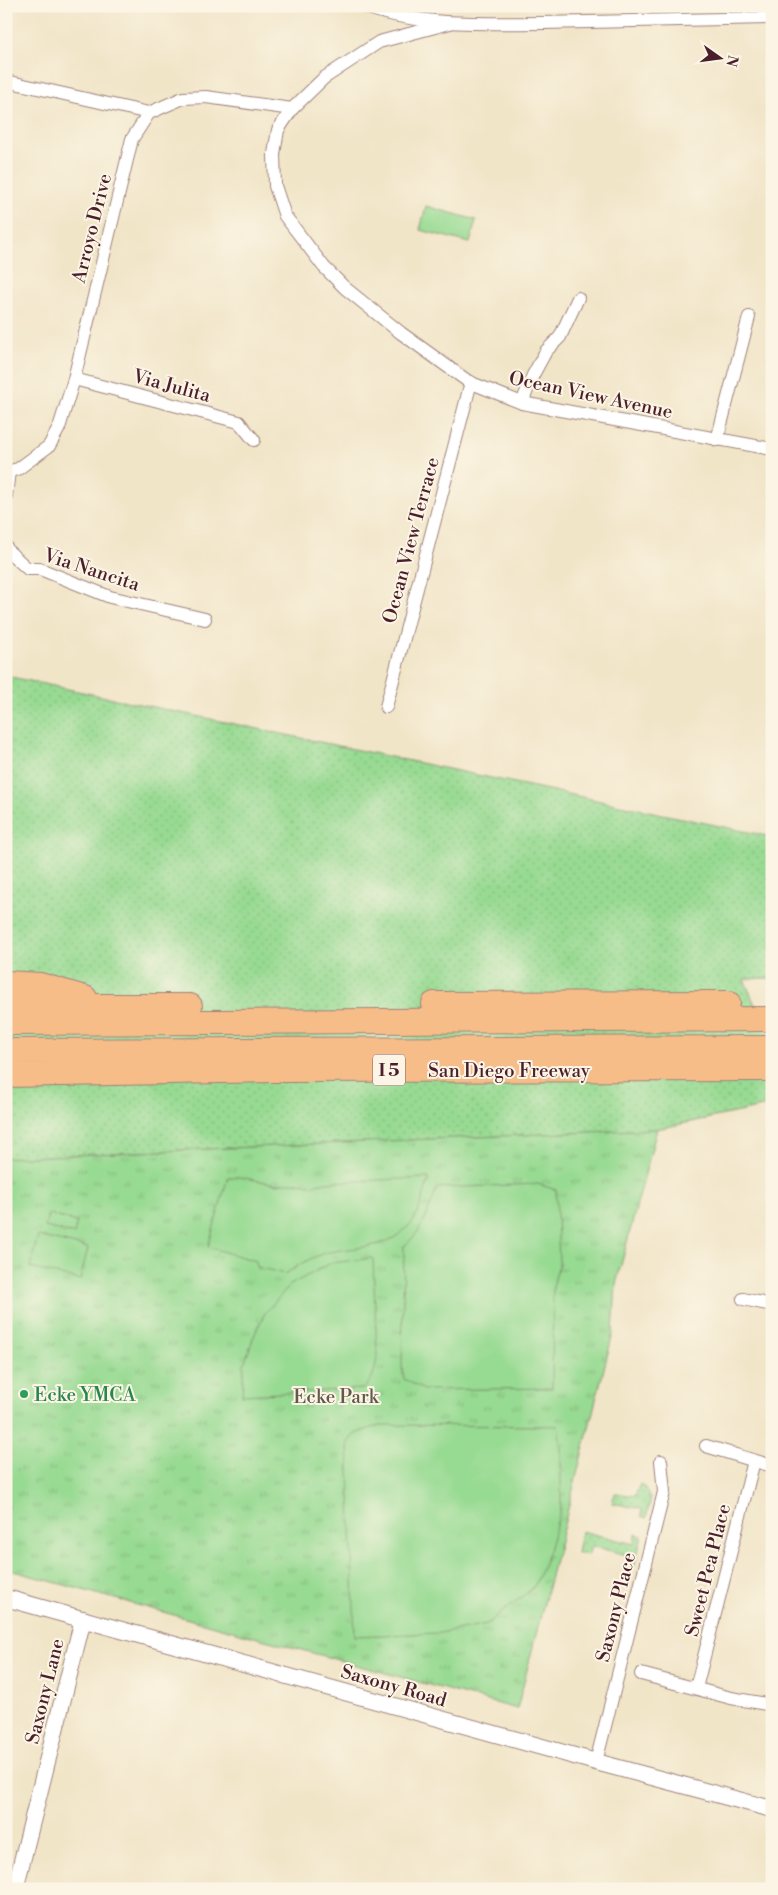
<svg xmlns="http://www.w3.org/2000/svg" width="778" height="1895" font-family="'Libre Bodoni',serif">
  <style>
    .grass { fill: url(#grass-dots); stroke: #707c5e }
    .park { fill: url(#park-tufts); stroke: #707c5e }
    .pitch { fill: #97da92; stroke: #707c5e }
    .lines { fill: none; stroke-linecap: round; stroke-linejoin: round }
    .minor-casing { stroke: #9e827a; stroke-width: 14 }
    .tertiary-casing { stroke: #9e827a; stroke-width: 18 }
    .motorway-casing { stroke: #9e827a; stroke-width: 26 }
    .minor { stroke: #fff; stroke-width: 12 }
    .tertiary { stroke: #fff; stroke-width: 16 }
    .motorway { stroke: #f7bd88; stroke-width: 24 }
    .leisure-dot { fill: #2e9e5b; stroke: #fcf5e5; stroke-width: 2 }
    .labels { text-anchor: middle; stroke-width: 4; stroke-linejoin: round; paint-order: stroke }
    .shield { fill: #fcf5e5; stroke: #7f5f63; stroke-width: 1 }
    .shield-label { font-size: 18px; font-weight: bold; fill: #4a1f2b }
    .street-label { font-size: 19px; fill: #4a1f2b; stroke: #fcf5e5 }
    .leisure-label { font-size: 19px; fill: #27864d; stroke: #fcf5e5; text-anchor: start }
    .park-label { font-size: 19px; fill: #61574a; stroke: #fcf5e5 }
  </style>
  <defs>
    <pattern id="grass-dots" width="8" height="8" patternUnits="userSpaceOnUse" patternTransform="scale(1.25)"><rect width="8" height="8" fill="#97da92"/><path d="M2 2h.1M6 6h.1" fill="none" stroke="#84bb7e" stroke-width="1.8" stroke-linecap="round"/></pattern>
    <pattern id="park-tufts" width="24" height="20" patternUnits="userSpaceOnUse" patternTransform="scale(1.25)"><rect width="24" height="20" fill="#97da92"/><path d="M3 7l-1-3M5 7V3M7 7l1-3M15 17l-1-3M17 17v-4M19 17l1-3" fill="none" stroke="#84bb7e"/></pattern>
  </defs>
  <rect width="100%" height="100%" fill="#fcf5e5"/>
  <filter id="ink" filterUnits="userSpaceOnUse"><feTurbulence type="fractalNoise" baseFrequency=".02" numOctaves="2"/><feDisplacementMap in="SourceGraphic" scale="10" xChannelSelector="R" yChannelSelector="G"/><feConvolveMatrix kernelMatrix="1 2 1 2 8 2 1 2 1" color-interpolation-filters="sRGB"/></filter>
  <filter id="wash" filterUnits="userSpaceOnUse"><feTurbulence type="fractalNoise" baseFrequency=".0096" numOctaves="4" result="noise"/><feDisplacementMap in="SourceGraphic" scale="20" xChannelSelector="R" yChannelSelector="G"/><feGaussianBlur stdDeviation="1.12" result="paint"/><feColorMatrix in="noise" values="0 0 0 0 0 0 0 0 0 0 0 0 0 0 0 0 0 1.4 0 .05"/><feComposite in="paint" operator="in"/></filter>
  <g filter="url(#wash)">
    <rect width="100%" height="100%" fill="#f1e5c8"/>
    <g class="grass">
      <path d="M 6,676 L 772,837 L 772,978 L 744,979 L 772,1044 L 772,1105 L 657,1129 L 6,1158 Z"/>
      <path d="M 640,1484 C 655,1494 650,1502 646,1518 L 641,1516 L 642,1509 L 612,1503 L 615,1493 L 635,1496 Z"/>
      <path d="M 581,1531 L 634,1544 L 636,1534 L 642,1536 L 634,1567 L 628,1565 L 630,1556 L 592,1546 L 588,1555 L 577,1553 Z"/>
    </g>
    <path class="park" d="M 657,1129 L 616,1284 L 613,1333 L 517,1709 L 6,1569 L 6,1158 Z"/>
    <g class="pitch">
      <path d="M 426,206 L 476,220 L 470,243 L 420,230 Z"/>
      <path d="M 228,1177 L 239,1177 L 277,1184 L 294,1182 L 311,1185 L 327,1182 L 429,1178 C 424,1193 420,1211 410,1224 C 388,1252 352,1245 322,1254 C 308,1259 297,1266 285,1274 L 257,1267 L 256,1261 L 208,1247 Z"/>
      <path d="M 538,1184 L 556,1190 L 559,1263 L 553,1287 L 552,1388 L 424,1390 L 404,1379 L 402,1367 L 404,1246 C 423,1231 429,1210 437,1188 Z"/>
      <path d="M 48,1214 L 77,1222 L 74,1234 L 45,1227 Z"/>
      <path d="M 38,1236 L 88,1248 L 80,1280 L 30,1268 Z"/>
      <path d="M 373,1258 L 377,1357 C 375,1370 373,1381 363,1389 L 242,1395 L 244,1364 L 254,1336 L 265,1313 L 290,1285 L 331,1263 Z"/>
      <path d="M 379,1425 L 558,1426 L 561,1449 L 561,1507 L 549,1551 L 534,1587 L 487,1624 L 440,1633 L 355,1636 L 348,1442 L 355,1434 Z"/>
    </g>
  </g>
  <g filter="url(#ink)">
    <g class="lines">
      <defs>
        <g id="minor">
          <path d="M 362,6 C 420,27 483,23 543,23 C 620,22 696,20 772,18"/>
          <path d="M 450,23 L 379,42 L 324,78 L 292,109 L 278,130 L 274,154 L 275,186 L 285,216 L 324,267 L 345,288 L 401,333 L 469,382 L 522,403 L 772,449"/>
          <path d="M 6,81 L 149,113"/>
          <path d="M 74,379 L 239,422 L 254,440"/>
          <path d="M 522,403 L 533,375 L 546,351 L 560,337 L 578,298"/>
          <path d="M 717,440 L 749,317"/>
          <path d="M 6,472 L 18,469 L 49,446 L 59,428 L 74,379 L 132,139 L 149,113 L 183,98 L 206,97 L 292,109"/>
          <path d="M 6,496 L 9,471"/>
          <path d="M 6,547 L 8,551 L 28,569 L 40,569 L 110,597 L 205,619"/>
          <path d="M 386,707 L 471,382"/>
          <path d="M 743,1299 L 772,1305"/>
          <path d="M 706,1446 L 772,1466"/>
          <path d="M 641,1674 L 731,1698 L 772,1705"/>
          <path d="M 696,1688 L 754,1461"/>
          <path d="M 596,1762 L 664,1492 L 661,1461"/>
        </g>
        <g id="tertiary">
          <path d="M 6,1598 L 596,1762 L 772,1809"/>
          <path d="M 15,1889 L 83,1619"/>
        </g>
        <g id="motorway">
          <path d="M 6,983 L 40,985 L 85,998"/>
          <path d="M 434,1004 L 728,1003"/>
          <path d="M 6,1006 L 190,1006"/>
          <path d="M 6,1023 L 772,1019"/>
          <path d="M 6,1051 L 772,1048"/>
          <path d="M 6,1075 L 273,1070 L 772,1069"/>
        </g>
      </defs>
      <use href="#minor" class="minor-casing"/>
      <use href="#tertiary" class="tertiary-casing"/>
      <use href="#motorway" class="motorway-casing"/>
      <use href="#minor" class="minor"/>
      <use href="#tertiary" class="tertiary"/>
      <use href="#motorway" class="motorway"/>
    </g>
  </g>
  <circle class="leisure-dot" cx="24" cy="1394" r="5"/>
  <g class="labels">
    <rect class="shield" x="373" y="1054.5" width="32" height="31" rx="4"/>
    <g class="shield-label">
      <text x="389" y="1076">I 5</text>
    </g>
    <g class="street-label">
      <text transform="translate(91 228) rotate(-76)" y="7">Arroyo Drive</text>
      <text transform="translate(172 385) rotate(15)" y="7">Via Julita</text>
      <text transform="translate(591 394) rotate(12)" y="7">Ocean View Avenue</text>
      <text transform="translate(410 540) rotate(-75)" y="7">Ocean View Terrace</text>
      <text transform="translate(92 569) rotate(18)" y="7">Via Nancita</text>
      <text x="509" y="1077">San Diego Freeway</text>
      <text transform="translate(707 1570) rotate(-76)" y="7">Sweet Pea Place</text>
      <text transform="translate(615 1607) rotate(-76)" y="7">Saxony Place</text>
      <text transform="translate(394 1685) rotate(16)" y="7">Saxony Road</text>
      <text transform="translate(44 1691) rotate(-76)" y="7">Saxony Lane</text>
    </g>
    <g class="leisure-label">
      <text x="34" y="1401">Ecke YMCA</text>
    </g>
    <g class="park-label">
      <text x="336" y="1403">Ecke Park</text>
    </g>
  </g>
  <rect width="778" height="1895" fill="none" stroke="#fcf5e5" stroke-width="25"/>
  <g transform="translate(720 58) rotate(104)" stroke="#fcf5e5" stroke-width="4" paint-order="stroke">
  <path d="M0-4L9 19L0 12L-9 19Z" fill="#4a1f2b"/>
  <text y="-8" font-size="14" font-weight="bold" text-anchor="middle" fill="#4a1f2b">N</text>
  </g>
</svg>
